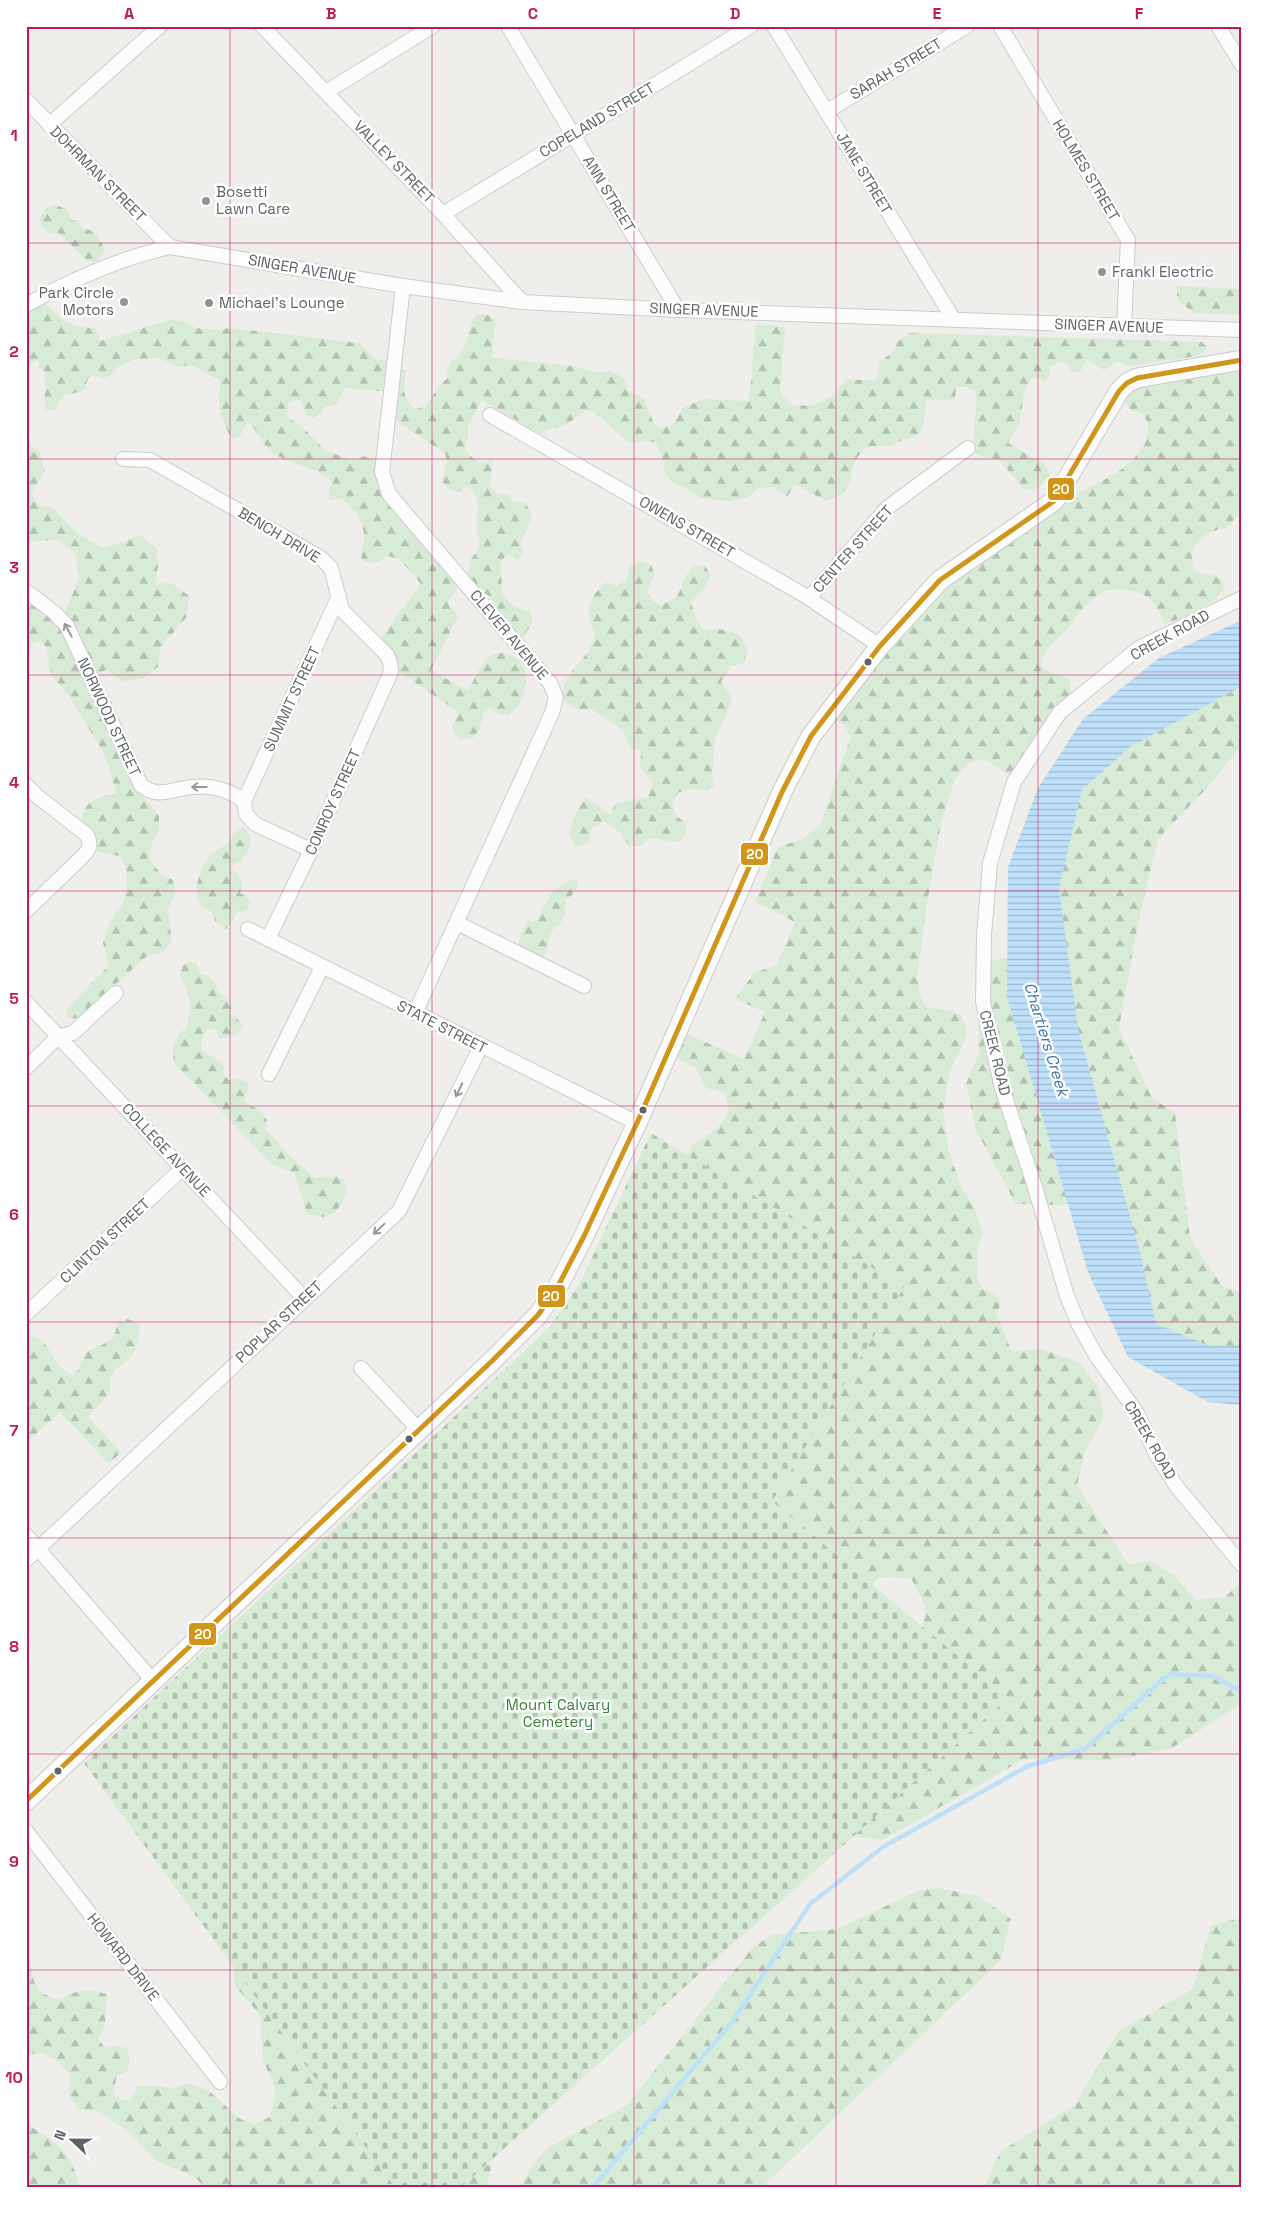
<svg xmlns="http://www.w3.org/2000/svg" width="1268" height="2213" font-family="'Space Grotesk',sans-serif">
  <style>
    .forest { fill: url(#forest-firs) }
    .cemetery { fill: url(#cemetery-stones) }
    .water { fill: url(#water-rules) }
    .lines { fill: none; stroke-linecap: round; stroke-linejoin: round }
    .stream { stroke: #bfe0f9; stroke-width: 4.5 }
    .street-casing { stroke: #cbcccc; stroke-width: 16 }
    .secondary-casing { stroke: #cacacb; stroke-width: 21 }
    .street { stroke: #fdfcfc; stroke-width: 14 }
    .secondary { stroke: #fdfcfc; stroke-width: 19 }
    .bus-1-casing { stroke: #fff; stroke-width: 9 }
    .bus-1 { stroke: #d1951a; stroke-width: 5 }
    .oneway { stroke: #96999c }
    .grid { fill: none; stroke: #c2185b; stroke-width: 1; stroke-opacity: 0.55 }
    .poi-dot { fill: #919496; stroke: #fff; stroke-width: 2 }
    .bus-dot { fill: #5f6368; stroke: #fff; stroke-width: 2 }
    .labels { text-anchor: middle; stroke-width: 5; stroke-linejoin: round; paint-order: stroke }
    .street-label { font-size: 15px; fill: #5f6368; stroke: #fff }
    .poi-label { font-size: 15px; fill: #5f6368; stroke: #fff; text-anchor: start }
    .park-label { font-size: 15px; fill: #348238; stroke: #fff }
    .water-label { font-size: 16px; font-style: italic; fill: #4174aa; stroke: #fff }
    .line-badge { stroke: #fff; stroke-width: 2 }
    .badge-label { font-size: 14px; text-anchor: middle; font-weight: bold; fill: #fff }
    .neatline { fill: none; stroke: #c2185b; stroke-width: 2 }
    .grid-label { font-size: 16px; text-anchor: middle; font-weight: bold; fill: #c2185b }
  </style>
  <defs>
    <pattern id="forest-firs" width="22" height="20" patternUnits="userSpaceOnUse" patternTransform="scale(1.25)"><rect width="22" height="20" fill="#d8ebd6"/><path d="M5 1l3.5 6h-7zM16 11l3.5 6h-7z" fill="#b2c2b1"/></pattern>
    <pattern id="cemetery-stones" width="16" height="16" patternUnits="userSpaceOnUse" patternTransform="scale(1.25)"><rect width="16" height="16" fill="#d8ebd6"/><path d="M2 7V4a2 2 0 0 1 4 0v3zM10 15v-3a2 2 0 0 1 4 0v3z" fill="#b2c2b1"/></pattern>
    <pattern id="water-rules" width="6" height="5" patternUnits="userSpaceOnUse" patternTransform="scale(1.25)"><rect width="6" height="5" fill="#bfe0f9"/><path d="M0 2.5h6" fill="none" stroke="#9eb9cd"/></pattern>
  </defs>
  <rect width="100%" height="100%" fill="#efeeea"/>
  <g class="forest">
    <path d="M 55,204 L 67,210 L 71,220 L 77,221 L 83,229 C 96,229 101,239 104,250 L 98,262 L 87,261 L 59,233 L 51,234 L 42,228 C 37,217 44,207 55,204 Z"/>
    <path d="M 1177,286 L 1242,289 L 1242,315 L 1194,313 L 1177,300 Z"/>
    <path d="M 44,301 C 59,319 72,328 95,328 L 100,341 L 173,319 L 188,323 L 195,328 L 220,330 L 229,328 L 360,343 L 374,359 L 392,361 L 389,392 L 344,388 L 341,397 L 333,406 L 326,406 L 322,413 L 313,418 L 306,415 L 302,403 L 296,399 L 288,404 L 287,417 L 299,424 L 326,451 L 356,461 L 363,456 L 373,459 L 455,578 L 456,591 L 449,600 L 449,606 L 454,610 L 458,616 L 431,670 L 468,691 C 473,683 481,663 488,658 C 502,647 520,656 525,671 C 528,681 523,697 519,705 C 516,710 511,713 508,716 L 497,713 L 490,707 L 485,710 L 480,729 L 473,738 L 461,740 L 455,736 L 452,728 L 458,712 L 398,671 L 380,639 L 421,584 L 399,559 L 388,556 C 379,562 373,567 362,560 C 360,551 364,545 364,536 C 364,520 353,509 342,499 L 329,500 L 329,489 L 333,483 C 316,464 294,467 273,453 C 262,445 259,431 248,423 L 239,437 L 233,439 C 228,434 221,416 220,409 C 218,400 221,390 219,380 L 192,365 L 177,367 L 169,362 L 155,358 L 136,359 L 120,365 L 110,376 L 102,378 L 95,375 L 88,378 L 85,390 L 72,394 L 64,395 L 54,410 L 46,410 L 44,401 L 46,389 L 45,372 L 39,368 L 38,360 L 30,364 L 26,370 L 26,312 Z"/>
    <path d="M 477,314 L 488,315 L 495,320 L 492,358 L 573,366 L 597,373 L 612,371 L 624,379 L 628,390 L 644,399 L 654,424 L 661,428 L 673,425 L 683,408 L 703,399 L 749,401 L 756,324 L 785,327 L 780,393 L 792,405 C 818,408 831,400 847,379 L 876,381 L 880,362 L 895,350 L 897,342 L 909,333 L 1202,342 L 1207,347 L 1206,350 L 1197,356 L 1130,366 C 1111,361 1122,360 1104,370 L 1087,360 L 1079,373 L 1072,372 L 1067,364 L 1059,362 L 1050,367 L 1050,376 L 1045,382 L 1033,377 L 1024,392 L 1020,422 L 1008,443 L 1044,464 L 1050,474 C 1042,486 1039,491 1024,489 L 998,459 L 985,458 L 976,453 C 969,433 980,412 975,392 L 967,387 L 956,387 L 955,400 L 926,400 L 923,428 L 916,437 L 904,439 L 891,446 L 868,446 C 865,450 859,454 857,458 C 846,481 857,490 826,501 L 795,484 L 787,497 L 772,487 L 759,488 L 747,498 L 728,501 L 700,498 L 687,488 L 673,483 L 665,474 L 663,460 L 656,442 L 644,441 L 632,444 C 616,435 608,420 590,410 C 578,412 574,422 563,426 C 552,429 553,426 541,434 L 482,400 L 467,427 L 469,436 L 465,444 L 465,451 L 479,463 L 493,460 L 490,486 L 498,494 L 508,495 L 514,502 L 525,503 C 538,519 526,527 520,544 L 523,551 L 518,561 L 509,553 L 501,561 L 502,593 L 512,606 L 531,612 L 533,622 L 521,640 L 495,613 C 494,592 487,597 474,586 C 472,584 469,579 467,576 L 471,559 L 478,549 L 480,539 C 470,520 489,499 466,486 L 458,492 L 448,489 L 442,481 L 447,462 L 445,453 L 392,418 L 396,370 L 406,371 C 404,389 400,395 415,409 L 425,407 C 433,397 436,387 447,379 C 446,360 458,360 464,348 C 470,335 468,327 477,314 Z"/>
    <path d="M 1242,363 L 1242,510 L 1227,528 C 1203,531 1185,546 1195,571 C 1204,575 1212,574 1221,578 L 1224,588 C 1211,609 1188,615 1165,624 C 1155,603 1151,594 1127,590 C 1097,584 1084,608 1067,629 C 1057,642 1042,648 1041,666 C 1052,677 1058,670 1071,682 L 1070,695 L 1014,778 L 986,760 L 975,760 L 967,765 L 955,779 L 941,823 L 926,909 L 917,977 L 921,998 L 927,1007 L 951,1011 L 961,1016 L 966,1026 L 965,1040 L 950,1070 L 943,1111 L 948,1148 L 960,1184 L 975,1209 L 983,1233 L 977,1249 L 977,1278 L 982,1289 L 995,1294 L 1001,1304 L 996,1314 L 1012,1352 L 1042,1349 L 1078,1362 L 1098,1386 L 1104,1417 L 1086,1449 L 1077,1485 L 1128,1564 L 1150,1561 L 1174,1575 L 1196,1600 L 1225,1597 L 1242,1581 L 1242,1703 L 1172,1748 L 1112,1760 L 1024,1759 L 883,1840 L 837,1833 L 919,1654 L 926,1607 L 911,1578 L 880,1577 L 840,1614 L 803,1634 L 681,1171 L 692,1145 L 718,1128 L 729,1110 L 725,1093 L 706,1088 L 695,1068 L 672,1055 L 682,1032 L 744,1059 L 765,1012 L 735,999 L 754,973 L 777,965 L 795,922 L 755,902 L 778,847 L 801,840 L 820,825 L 851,736 L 843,724 L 828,719 L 940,588 L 1061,502 L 1115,474 L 1133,460 L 1145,444 L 1149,425 L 1143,414 L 1130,409 L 1124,401 L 1133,388 Z"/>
    <path d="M 26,443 L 40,452 L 45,472 L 31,493 L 39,505 L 53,508 L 76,532 L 102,548 L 124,542 L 140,535 L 157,549 L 158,566 L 155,583 L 173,584 L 189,596 L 186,618 L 160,648 L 158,667 L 142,679 L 122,681 L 106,670 L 85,679 L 144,798 L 159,816 L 159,830 L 152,843 L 149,859 L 160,873 L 173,880 L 176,895 L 167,908 L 170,923 L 171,942 L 161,953 L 148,955 L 78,1018 L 68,1019 L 67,1009 L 109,965 L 103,943 L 110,921 L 123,905 L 127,884 L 126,866 L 119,856 L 87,849 C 82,832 75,809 96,799 C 102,796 109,795 116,793 L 106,757 L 70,697 L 51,675 L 47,648 L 41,641 L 33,643 L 26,659 L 26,611 L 34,601 L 54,616 L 65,613 L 79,578 L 76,554 L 59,540 L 31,541 L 26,544 Z"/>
    <path d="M 640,561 L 651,564 L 654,575 L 647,592 L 653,602 L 662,605 L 677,597 L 687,574 L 695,565 L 705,566 L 711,576 L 704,589 L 691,602 L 695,616 L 703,630 C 728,627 755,633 744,664 L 732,665 L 721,682 L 732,698 L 726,716 L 715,736 L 712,776 L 714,787 L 705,791 L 689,788 L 678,793 L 672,805 L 677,816 L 687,825 L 685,836 L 677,842 L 650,838 L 640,846 L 629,846 L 619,832 L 604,821 L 592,828 L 588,843 L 575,847 L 569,833 L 576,812 L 586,797 L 610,815 L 615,804 L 648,797 L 653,783 L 640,767 L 641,751 L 630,748 L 623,730 L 591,709 L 576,709 L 562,699 C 564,672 574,672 587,653 C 591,648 593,640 595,634 C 585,613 588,598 605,583 L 618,586 L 627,579 L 630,566 Z"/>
    <path d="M 1242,645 L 1242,745 L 1205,790 L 1158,839 L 1138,923 L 1119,1028 L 1152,1098 L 1175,1113 L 1190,1238 L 1222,1286 L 1242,1293 L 1242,1358 L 1159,1338 L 1100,1201 L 1060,1205 L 1016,1204 L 976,1130 L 966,1084 L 979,1053 L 977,963 L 1036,953 L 1056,808 Z"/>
    <path d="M 243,827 C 256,838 250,851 240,862 L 235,863 L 230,869 C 240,874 245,881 240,893 L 247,896 L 250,903 L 246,911 L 237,912 L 232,923 L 226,929 L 215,921 L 213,912 C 186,905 198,869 211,854 C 215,851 220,849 224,846 C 232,839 233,833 243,827 Z"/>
    <path d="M 576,879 L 578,886 L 572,895 L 565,900 L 566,910 L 560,924 C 551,928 550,935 548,944 C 548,949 543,955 541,959 L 520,952 C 517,940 521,931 528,921 L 534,922 L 540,917 L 543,906 L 548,902 L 549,895 L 566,882 Z"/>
    <path d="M 188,962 L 196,963 L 200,974 C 212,976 216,980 218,992 L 230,1002 L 232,1008 L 229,1014 L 236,1017 L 243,1026 C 237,1036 232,1038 220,1038 L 216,1030 L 208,1028 L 202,1038 L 201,1049 C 209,1056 217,1058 224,1066 L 223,1074 L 229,1080 L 239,1079 L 248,1083 L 249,1091 L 244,1098 L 247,1104 L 260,1110 L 267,1120 L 265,1128 L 286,1152 L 314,1178 L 333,1176 L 344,1179 L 347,1192 L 342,1203 L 334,1213 L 323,1217 L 307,1214 L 295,1174 L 271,1163 L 175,1064 C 170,1049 174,1037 187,1027 C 191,1007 193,996 180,979 L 182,966 Z"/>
    <path d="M 128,1319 L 140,1325 C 139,1335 138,1347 132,1355 C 118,1372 109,1366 110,1393 L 88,1417 L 121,1452 L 109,1464 L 60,1412 L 26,1443 L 26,1334 C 52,1338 50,1364 71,1375 L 78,1370 L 87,1351 L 102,1345 L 114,1337 L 118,1322 Z"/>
    <path d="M 938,1888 L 978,1896 L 1011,1919 L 1001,1960 L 762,2187 L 521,2187 L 532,2165 L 548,2148 L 627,2105 L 753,1947 L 772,1935 L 838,1929 L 917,1891 Z"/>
    <path d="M 1242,1918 L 1242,2187 L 984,2187 L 1001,2151 L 1075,2105 L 1118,2032 L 1193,1989 L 1211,1925 Z"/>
    <path d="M 26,1962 C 33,1968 32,1974 34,1981 C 38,1993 49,1997 60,2000 C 79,1988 86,1989 107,1994 L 105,2023 L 98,2039 L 105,2048 L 116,2046 L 127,2048 L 130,2062 L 126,2072 L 117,2075 L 113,2093 L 120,2099 L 130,2101 L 135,2094 L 136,2086 L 159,2086 L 173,2089 L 188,2083 L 209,2091 L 240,2119 L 255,2124 L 270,2117 L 276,2091 L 263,2060 L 260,2015 L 235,1986 L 233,1975 L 236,1966 L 410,2187 L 204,2187 L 196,2178 L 157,2161 L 129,2132 L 98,2111 L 80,2110 L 69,2097 L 70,2075 C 59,2061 45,2047 26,2056 Z"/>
    <path d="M 26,2124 C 54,2139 74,2154 79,2187 L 28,2187 Z"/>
    <path d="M 492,2164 L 487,2185 L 485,2187 L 457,2187 L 470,2169 Z"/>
  </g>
  <path class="cemetery" d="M 651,1133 L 904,1287 L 772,1501 L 1008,1698 L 461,2187 L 395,2187 L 84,1763 L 548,1329 L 580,1283 Z"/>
  <path class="water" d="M 1242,620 L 1242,686 L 1130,747 L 1082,790 L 1059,888 L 1078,1029 L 1140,1252 L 1156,1324 L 1210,1346 L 1242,1345 L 1242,1405 L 1208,1402 L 1128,1357 L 1088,1272 L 1007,997 L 1008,867 L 1038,788 L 1083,719 L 1159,658 Z"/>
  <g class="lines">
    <path class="stream" d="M 593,2187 L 732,2022 L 810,1904 L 883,1847 L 1028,1766 L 1085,1749 L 1169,1674 L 1213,1676 L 1242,1692"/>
    <defs>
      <g id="street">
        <path d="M 262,26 L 443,214 L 522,302"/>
        <path d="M 508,26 L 678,310"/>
        <path d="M 774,26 L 954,320"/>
        <path d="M 1000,26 L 1128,240 L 1124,326"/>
        <path d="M 1218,26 L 1242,65"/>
        <path d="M 326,92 L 433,26"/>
        <path d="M 26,100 L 170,247"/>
        <path d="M 826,112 L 967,26"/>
        <path d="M 49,125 L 160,26"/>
        <path d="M 443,214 L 751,26"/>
        <path d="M 403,286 L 382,472 L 389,494 L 550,683 L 556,697 L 552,713 L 415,1013"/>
        <path d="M 26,305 C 71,280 120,258 170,247 L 403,286 L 522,302 L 678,310 L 1242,330"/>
        <path d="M 490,415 L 804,595 L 880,646"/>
        <path d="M 123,459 L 150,460 L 321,558 L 331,568 L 342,610 L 387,655 L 390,662 L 391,672 L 311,850 L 268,939"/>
        <path d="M 26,591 L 55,613 L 67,626 L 141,785 C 159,800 172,788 193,787 C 212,785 229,790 244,801 L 246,814 L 255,824 L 311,850"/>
        <path d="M 809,598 L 887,508 L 968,448"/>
        <path d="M 1242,598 L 1139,648 L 1060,712 L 1014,782 L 990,863 L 984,935 L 983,1002 L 1002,1088 L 1034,1184 L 1067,1296 L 1079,1325 L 1097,1357 L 1137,1413 L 1157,1456 L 1177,1487 L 1242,1565"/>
        <path d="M 26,785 L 37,796 L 87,835 C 91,844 90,848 84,855 L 26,911"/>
        <path d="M 244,801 L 339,596"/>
        <path d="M 457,923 L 584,986"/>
        <path d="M 248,929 L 637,1123"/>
        <path d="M 26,1002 L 304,1298"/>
        <path d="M 26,1068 L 59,1036 L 73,1033 L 116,993"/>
        <path d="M 269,1074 L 322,967"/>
        <path d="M 26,1314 L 183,1168"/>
        <path d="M 361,1368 L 419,1430"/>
        <path d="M 26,1535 L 154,1682"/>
        <path d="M 26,1560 L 399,1211 L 481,1046"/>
        <path d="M 26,1831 L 220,2082"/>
      </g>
      <path id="secondary" d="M 26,1801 L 493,1360 L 538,1315 L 557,1288 L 584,1236 L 637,1123 L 782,792 L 811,736 L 880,646 L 940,580 L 1054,501 L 1119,391 L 1127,383 L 1137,378 L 1242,360"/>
    </defs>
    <use href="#street" class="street-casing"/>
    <use href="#secondary" class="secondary-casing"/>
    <use href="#street" class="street"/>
    <use href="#secondary" class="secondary"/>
    <defs>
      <path id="bus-1" d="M 26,1801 L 493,1360 L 538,1315 L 557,1288 L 584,1236 L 637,1123 L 782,792 L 811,736 L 880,646 L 940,580 L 1054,501 L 1119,391 L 1127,383 L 1137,378 L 1242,360"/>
    </defs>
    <use href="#bus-1" class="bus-1-casing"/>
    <use href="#bus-1" class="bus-1"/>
  </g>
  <defs><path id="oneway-shaft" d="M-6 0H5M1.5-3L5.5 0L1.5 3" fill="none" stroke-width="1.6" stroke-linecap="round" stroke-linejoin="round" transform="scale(1.25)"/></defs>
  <g class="oneway">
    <use href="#oneway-shaft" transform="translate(68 630) rotate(-119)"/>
    <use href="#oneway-shaft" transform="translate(199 787) rotate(-180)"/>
    <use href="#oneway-shaft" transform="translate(459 1090) rotate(116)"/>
    <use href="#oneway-shaft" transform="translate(379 1229) rotate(137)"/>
  </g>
  <path class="grid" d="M 230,26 L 230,2187M 432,26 L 432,2187M 634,26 L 634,2187M 836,26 L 836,2187M 1038,26 L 1038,2187M 26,243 L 1242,243M 26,459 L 1242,459M 26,675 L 1242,675M 26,891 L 1242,891M 26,1106 L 1242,1106M 26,1322 L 1242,1322M 26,1538 L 1242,1538M 26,1754 L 1242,1754M 26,1970 L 1242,1970"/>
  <g class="poi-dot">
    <circle cx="206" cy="201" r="5"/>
    <circle cx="1102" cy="272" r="5"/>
    <circle cx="124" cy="302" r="5"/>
    <circle cx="209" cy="303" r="5"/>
  </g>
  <g class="bus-dot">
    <circle cx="868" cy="662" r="4.5"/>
    <circle cx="643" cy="1110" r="4.5"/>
    <circle cx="409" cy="1439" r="4.5"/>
    <circle cx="58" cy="1771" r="4.5"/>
  </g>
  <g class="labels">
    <g class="street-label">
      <text transform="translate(896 69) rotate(-31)" y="5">SARAH STREET</text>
      <text transform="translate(597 120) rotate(-31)" y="5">COPELAND STREET</text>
      <text transform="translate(394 162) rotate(46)" y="5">VALLEY STREET</text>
      <text transform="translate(1086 170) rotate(59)" y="5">HOLMES STREET</text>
      <text transform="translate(864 173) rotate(59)" y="5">JANE STREET</text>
      <text transform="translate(98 174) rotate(45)" y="5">DOHRMAN STREET</text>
      <text transform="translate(609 194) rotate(59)" y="5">ANN STREET</text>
      <text transform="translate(302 269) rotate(10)" y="5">SINGER AVENUE</text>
      <text transform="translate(704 310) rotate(2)" y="5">SINGER AVENUE</text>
      <text transform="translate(1109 326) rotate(2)" y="5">SINGER AVENUE</text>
      <text transform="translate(687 527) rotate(30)" y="5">OWENS STREET</text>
      <text transform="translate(279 535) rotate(31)" y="5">BENCH DRIVE</text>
      <text transform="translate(853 549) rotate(-48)" y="5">CENTER STREET</text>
      <text transform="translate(509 635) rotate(50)" y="5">CLEVER AVENUE</text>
      <text transform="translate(1170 635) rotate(-29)" y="5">CREEK ROAD</text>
      <text transform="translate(292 699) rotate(-65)" y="5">SUMMIT STREET</text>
      <text transform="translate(109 717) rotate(65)" y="5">NORWOOD STREET</text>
      <text transform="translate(333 802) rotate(-66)" y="5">CONROY STREET</text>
      <text transform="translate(442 1027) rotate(27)" y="5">STATE STREET</text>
      <text transform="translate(995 1053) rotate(76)" y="5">CREEK ROAD</text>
      <text transform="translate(166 1150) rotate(47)" y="5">COLLEGE AVENUE</text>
      <text transform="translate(105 1241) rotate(-43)" y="5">CLINTON STREET</text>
      <text transform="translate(279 1322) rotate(-43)" y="5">POPLAR STREET</text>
      <text transform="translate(1150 1440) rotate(60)" y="5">CREEK ROAD</text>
      <text transform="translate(123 1957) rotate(52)" y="5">HOWARD DRIVE</text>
    </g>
    <g class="poi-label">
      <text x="216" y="197">Bosetti<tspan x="216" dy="17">Lawn Care</tspan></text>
      <text x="1112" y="277">Frankl Electric</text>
      <text x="114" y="298" text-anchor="end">Park Circle<tspan x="114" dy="17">Motors</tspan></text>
      <text x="219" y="308">Michael's Lounge</text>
    </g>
    <g class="park-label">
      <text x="558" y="1710">Mount Calvary<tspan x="558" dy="17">Cemetery</tspan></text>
    </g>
    <g class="water-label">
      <text transform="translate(1047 1039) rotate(73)" y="6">Chartiers Creek</text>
    </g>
  </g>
  <g class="line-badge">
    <rect x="1047" y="477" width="28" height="24" rx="5" fill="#d1951a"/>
    <rect x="740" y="842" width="29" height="24" rx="5" fill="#d1951a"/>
    <rect x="537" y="1284" width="29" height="24" rx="5" fill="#d1951a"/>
    <rect x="188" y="1622" width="29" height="24" rx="5" fill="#d1951a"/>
  </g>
  <g class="badge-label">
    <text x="1061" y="494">20</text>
    <text x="755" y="859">20</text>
    <text x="551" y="1301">20</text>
    <text x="203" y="1639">20</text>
  </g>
  <rect width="1268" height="2213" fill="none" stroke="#ffffff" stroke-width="55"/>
  <g transform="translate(72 2140) rotate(292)" stroke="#ffffff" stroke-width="4" paint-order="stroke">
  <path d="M0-4L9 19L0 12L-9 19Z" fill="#5f6368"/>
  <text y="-8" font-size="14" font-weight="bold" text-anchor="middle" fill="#5f6368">N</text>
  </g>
  <rect x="28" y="28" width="1212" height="2158" class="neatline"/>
  <g class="grid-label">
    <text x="129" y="19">A</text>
    <text x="331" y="19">B</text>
    <text x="533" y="19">C</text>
    <text x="735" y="19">D</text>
    <text x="937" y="19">E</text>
    <text x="1139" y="19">F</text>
    <text x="14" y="141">1</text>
    <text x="14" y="357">2</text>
    <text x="14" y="573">3</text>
    <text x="14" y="788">4</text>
    <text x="14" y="1004">5</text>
    <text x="14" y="1220">6</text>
    <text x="14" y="1436">7</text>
    <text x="14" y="1652">8</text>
    <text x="14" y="1867">9</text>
    <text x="14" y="2083">10</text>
  </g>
</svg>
